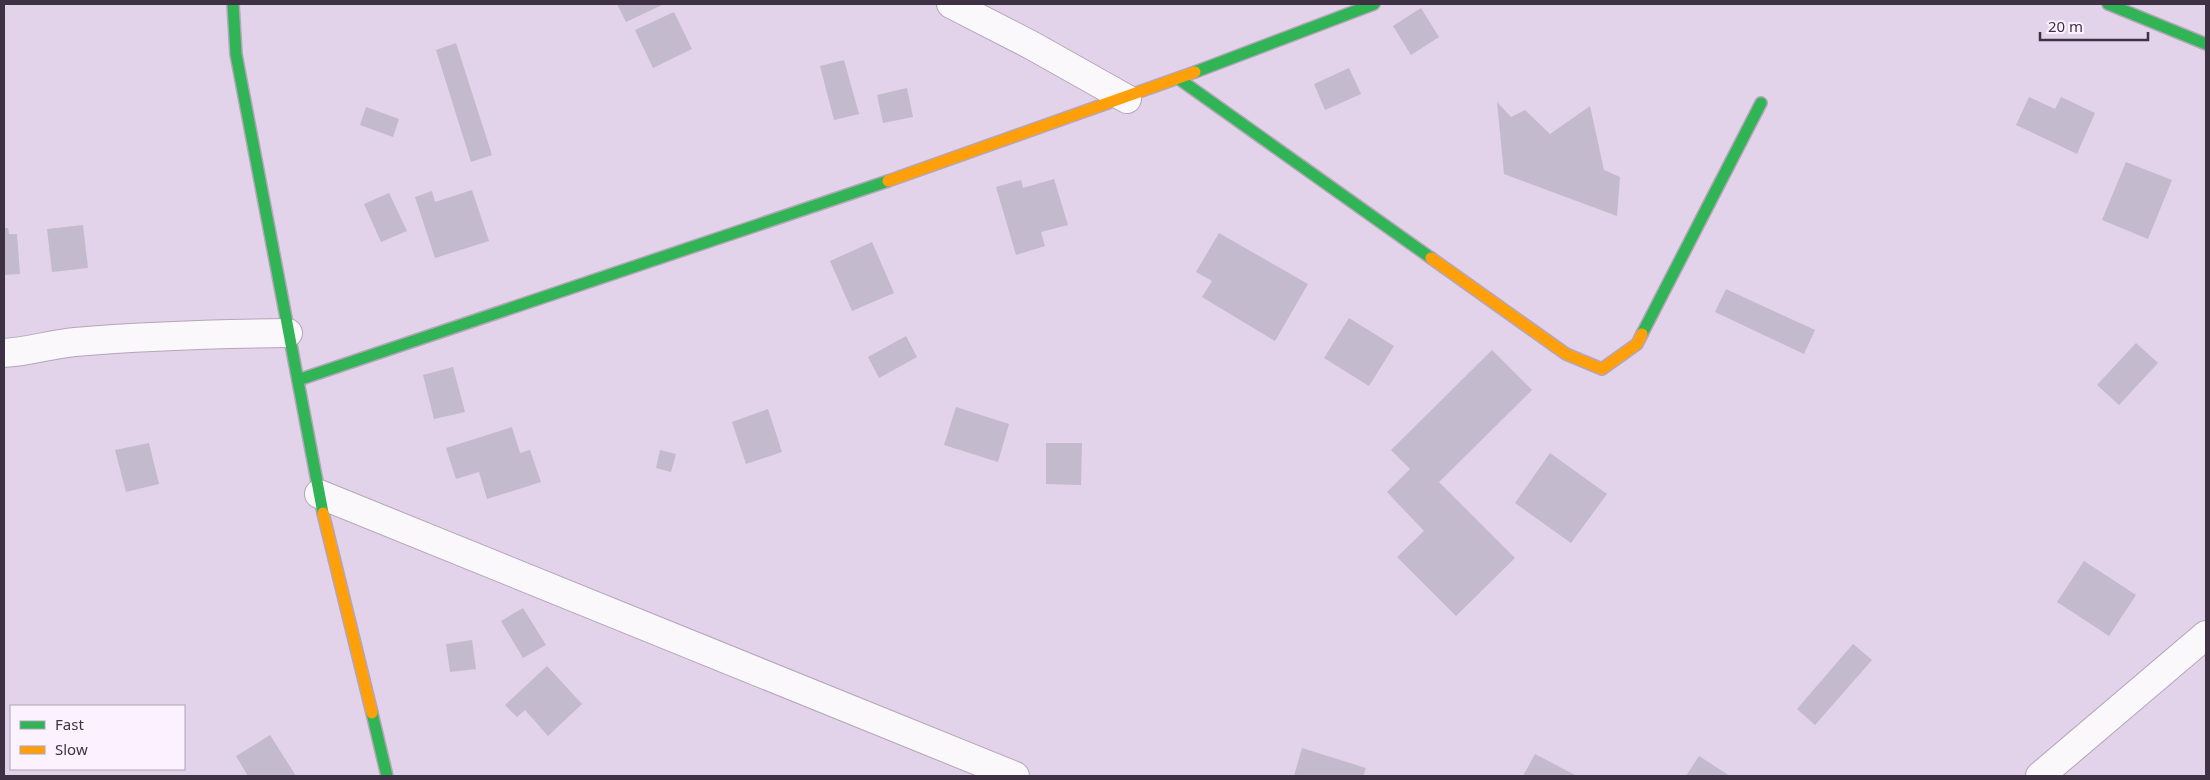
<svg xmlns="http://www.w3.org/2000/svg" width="2210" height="780" font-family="'Noto Sans',sans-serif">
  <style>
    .building { fill: #c3bace }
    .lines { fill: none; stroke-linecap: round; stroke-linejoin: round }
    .street-casing { stroke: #b3a6b9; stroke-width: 30 }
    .fast-casing { stroke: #b3a6b9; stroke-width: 14 }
    .slow-casing { stroke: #b3a6b9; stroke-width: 14 }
    .street { stroke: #fbf8fc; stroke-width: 28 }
    .fast { stroke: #30b455; stroke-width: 11 }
    .slow { stroke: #ff9f0a; stroke-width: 11 }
  </style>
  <rect width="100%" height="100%" fill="#e2d2ea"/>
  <g class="building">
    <path d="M 617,4 L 664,4 L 626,22 Z"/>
    <path d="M 1421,8 L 1439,37 L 1411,55 L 1393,26 Z"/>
    <path d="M 674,12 L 692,49 L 653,68 L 635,30 Z"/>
    <path d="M 456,43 L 492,155 L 471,162 L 436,50 Z"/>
    <path d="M 844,60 L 859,114 L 834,120 L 820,66 Z"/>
    <path d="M 1349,68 L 1361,94 L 1325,110 L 1314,84 Z"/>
    <path d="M 907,88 L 913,117 L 883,123 L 877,95 Z"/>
    <path d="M 2029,97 L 2055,109 L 2061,97 L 2095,113 L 2077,154 L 2016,125 Z"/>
    <path d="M 1497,102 L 1511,117 L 1525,110 L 1550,134 L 1590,106 L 1604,170 L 1620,177 L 1617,216 L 1504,174 Z"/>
    <path d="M 366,107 L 399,119 L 393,137 L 360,125 Z"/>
    <path d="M 2126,162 L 2172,180 L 2148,239 L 2102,220 Z"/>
    <path d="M 1054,179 L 1068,225 L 1041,232 L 1045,246 L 1016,255 L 996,187 L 1021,180 L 1023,188 Z"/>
    <path d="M 472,190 L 489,241 L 435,258 L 415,197 L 432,191 L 435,202 Z"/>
    <path d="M 389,193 L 407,231 L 381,242 L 364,204 Z"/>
    <path d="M 83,225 L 88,268 L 52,272 L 47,229 Z"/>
    <path d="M 4,228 L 8,228 L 9,234 L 17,234 L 20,274 L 4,275 Z"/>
    <path d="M 1219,233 L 1308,284 L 1275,341 L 1202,297 L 1212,281 L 1196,272 Z"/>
    <path d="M 872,242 L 894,293 L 852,311 L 830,261 Z"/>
    <path d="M 1726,289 L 1815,330 L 1804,354 L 1715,312 Z"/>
    <path d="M 1349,318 L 1394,346 L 1369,386 L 1324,358 Z"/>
    <path d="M 906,336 L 917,357 L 879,378 L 868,357 Z"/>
    <path d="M 2136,343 L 2158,363 L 2119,405 L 2097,385 Z"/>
    <path d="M 1492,350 L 1532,390 L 1439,482 L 1515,558 L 1456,616 L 1397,557 L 1424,531 L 1387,492 L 1410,469 L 1391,450 Z"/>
    <path d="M 453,367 L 465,412 L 434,419 L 423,375 Z"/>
    <path d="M 956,407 L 1009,424 L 998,462 L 944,445 Z"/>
    <path d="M 768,409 L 782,452 L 746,464 L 732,422 Z"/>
    <path d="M 512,427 L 520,453 L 530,450 L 541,482 L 487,499 L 479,472 L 456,479 L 446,448 Z"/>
    <path d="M 149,443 L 159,484 L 126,492 L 115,450 Z"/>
    <path d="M 1046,443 L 1082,443 L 1081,485 L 1046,484 Z"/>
    <path d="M 660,450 L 676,454 L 671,472 L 656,468 Z"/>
    <path d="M 1550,453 L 1607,494 L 1571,543 L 1515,503 Z"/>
    <path d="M 2084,561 L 2136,595 L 2109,636 L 2057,602 Z"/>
    <path d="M 523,608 L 546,645 L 523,658 L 501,621 Z"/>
    <path d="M 472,640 L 476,669 L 450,672 L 446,644 Z"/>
    <path d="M 1853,644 L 1872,660 L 1815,725 L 1797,709 Z"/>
    <path d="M 547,666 L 582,704 L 548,736 L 525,710 L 517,717 L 505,705 Z"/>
    <path d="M 270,735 L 296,776 L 248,776 L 236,756 Z"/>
    <path d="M 1302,748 L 1366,768 L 1363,776 L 1294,776 Z"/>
    <path d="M 1535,754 L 1577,776 L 1523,776 Z"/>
    <path d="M 1699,756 L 1730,776 L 1686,776 Z"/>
  </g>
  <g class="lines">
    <defs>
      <g id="street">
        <path d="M 951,4 L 1031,45 L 1127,99"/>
        <path d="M 4,353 C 28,352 51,344 75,342 C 146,336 217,334 288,333"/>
        <path d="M 319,494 L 1015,776"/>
        <path d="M 2040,776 L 2206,635"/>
      </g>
      <g id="fast">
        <path d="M 233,4 L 236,54 L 323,513"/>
        <path d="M 2108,4 L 2206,44"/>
        <path d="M 1195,72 L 1374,4"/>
        <path d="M 1179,79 L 1431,258"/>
        <path d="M 1642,334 L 1761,103"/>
        <path d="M 298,380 L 888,181"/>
        <path d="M 372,713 L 387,776"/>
      </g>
      <g id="slow">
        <path d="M 888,181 L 1195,72"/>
        <path d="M 1431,258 L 1566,354 L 1602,369 L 1637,344 L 1642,334"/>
        <path d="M 323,513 L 372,713"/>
      </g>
    </defs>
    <use href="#street" class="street-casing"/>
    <use href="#fast" class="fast-casing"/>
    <use href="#slow" class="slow-casing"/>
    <use href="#street" class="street"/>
    <use href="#fast" class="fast"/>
    <use href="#slow" class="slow"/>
  </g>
  <rect width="2210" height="780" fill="none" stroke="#3d3143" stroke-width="10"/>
  <rect x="10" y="705" width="175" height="65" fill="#fbf1ff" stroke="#afa4b4"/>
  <rect x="20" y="721" width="25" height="8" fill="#30b455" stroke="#afa4b4"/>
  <text x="55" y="730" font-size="15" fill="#3d3143">Fast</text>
  <rect x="20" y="746" width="25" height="8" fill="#ff9f0a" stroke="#afa4b4"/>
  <text x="55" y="755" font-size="15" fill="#3d3143">Slow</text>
  <path d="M2040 32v8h108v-8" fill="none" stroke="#3d3143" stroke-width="2.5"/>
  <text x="2048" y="32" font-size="15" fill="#3d3143" stroke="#fbf1ff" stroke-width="4" paint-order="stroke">20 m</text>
</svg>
